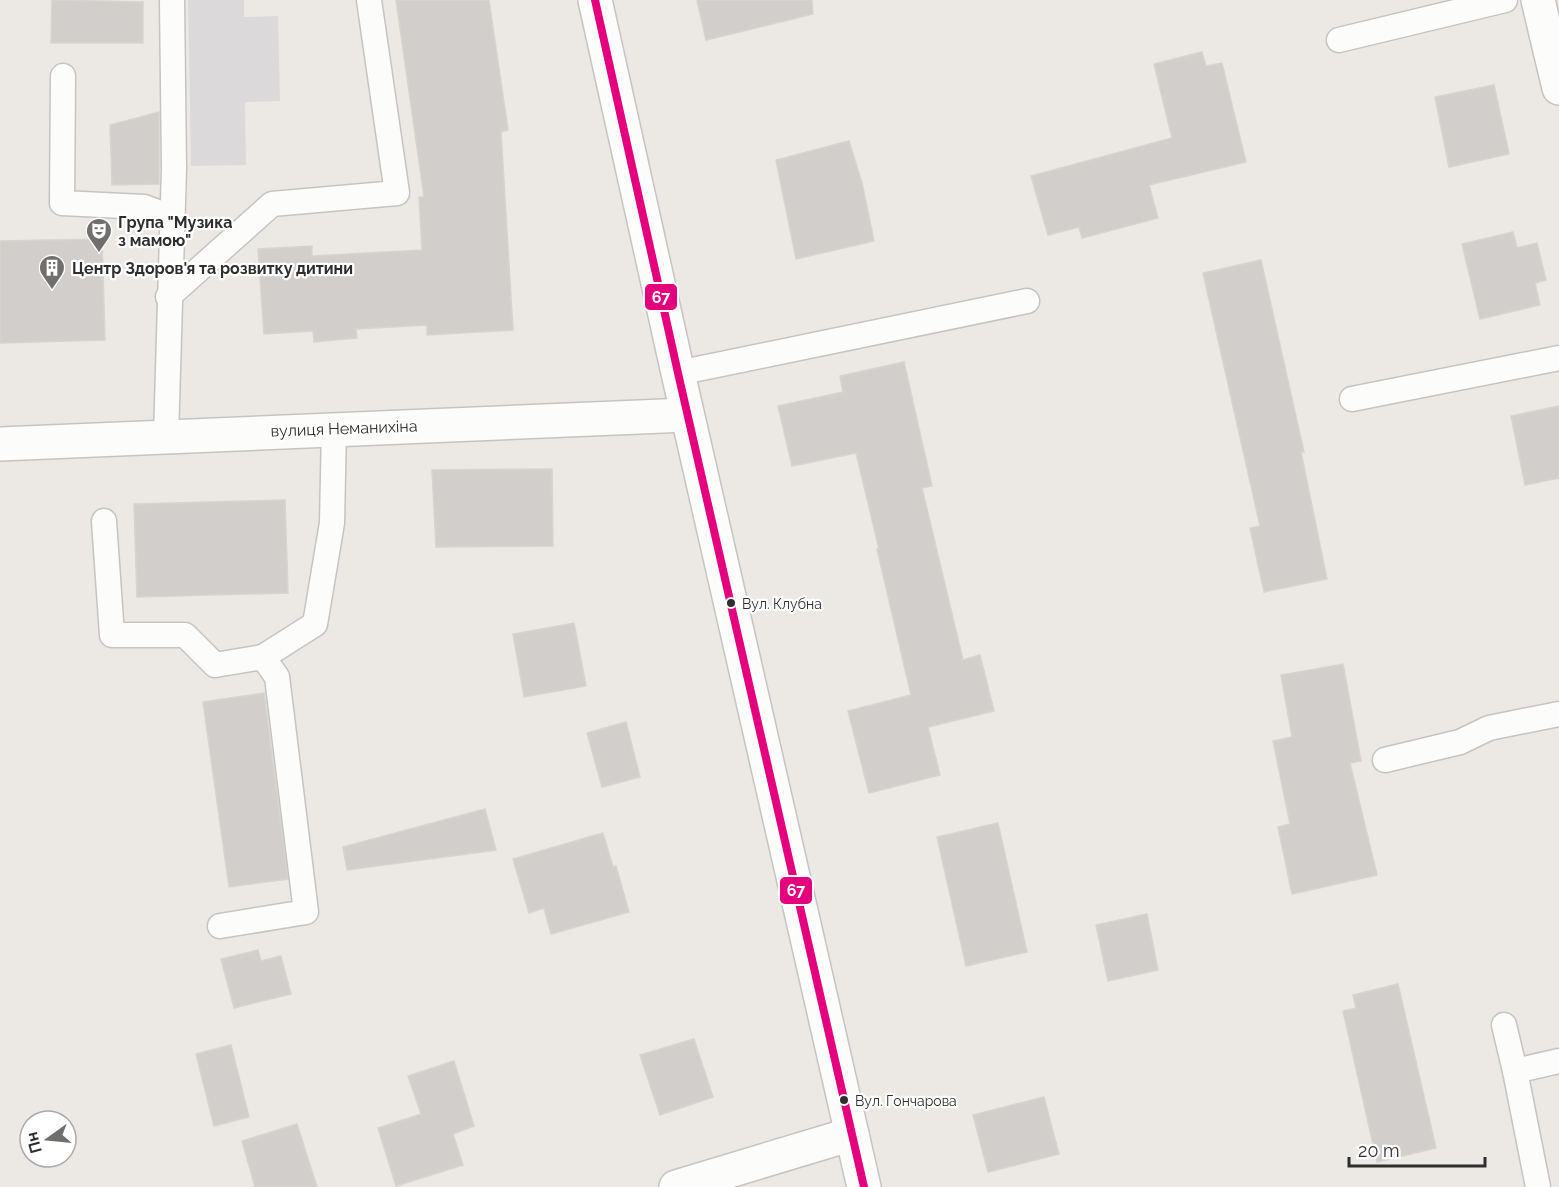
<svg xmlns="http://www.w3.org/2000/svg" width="1559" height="1187" font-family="Raleway,sans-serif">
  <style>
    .industrial { fill: #dcd9db }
    .building { fill: #d1cecb; stroke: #d7d4d0; stroke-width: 1.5 }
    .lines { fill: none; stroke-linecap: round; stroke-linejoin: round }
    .lane-casing { stroke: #c5c4c5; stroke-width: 27 }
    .street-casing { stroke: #c5c4c5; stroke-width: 36 }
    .secondary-casing { stroke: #c5c4c5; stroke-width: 36 }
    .lane { stroke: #fcfcfb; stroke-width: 24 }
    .street { stroke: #fcfcfb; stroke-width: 33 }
    .secondary { stroke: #fcfcfb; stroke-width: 33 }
    .bus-1-casing { stroke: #fff; stroke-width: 12 }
    .bus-1 { stroke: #e5007d; stroke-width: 8 }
    .bus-dot { fill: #2e2e2e; stroke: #fff; stroke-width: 2 }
    .labels { text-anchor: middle; stroke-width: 4.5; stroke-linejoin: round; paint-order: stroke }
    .bus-label { font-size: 14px; fill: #2e2e2e; stroke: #fff; text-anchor: start }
    .poi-label { font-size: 16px; font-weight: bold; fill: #2e2e2e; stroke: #fff; text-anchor: start }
    .street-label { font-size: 16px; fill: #2e2e2e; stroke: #fff }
    .line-badge { stroke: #fff; stroke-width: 2 }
    .badge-label { font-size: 16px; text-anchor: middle; font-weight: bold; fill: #fff }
  </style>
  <rect width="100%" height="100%" fill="#ece8e4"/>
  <path class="industrial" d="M 188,0 L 244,0 L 244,17 L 278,16 L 280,101 L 245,102 L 246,165 L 191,166 Z"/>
  <g class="building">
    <path d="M 52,0 L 143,2 L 143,43 L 51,43 Z"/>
    <path d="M 396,0 L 489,0 L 508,130 L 501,132 L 513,330 L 427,335 L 427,325 L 356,329 L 357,338 L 314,342 L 313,331 L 264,334 L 258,249 L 312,246 L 312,256 L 422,250 L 419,197 L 424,197 Z"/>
    <path d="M 697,0 L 812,0 L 813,14 L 706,40 Z"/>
    <path d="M 1202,52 L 1206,66 L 1222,63 L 1246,162 L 1149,185 L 1158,218 L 1082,238 L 1079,227 L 1048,235 L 1031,176 L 1172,138 L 1154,64 Z"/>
    <path d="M 1494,85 L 1509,154 L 1449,167 L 1435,97 Z"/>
    <path d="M 159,112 L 159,184 L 112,185 L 110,125 Z"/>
    <path d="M 849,141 L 862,183 L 874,241 L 796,259 L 776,160 Z"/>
    <path d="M 1513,232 L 1517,248 L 1537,243 L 1546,280 L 1535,283 L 1540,305 L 1480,319 L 1462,244 Z"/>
    <path d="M 102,239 L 105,340 L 0,343 L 0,241 Z"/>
    <path d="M 1261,260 L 1304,452 L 1301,452 L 1327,579 L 1264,592 L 1250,528 L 1260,526 L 1203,273 Z"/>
    <path d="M 904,362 L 932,486 L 922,488 L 963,660 L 980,655 L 994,711 L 928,727 L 940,775 L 869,793 L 848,711 L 911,695 L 877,549 L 879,549 L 856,453 L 792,466 L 778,406 L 843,392 L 840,376 Z"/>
    <path d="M 1559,406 L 1559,478 L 1525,485 L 1511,416 Z"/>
    <path d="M 552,469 L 553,546 L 436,547 L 432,470 Z"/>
    <path d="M 285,500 L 288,593 L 137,597 L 134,504 Z"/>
    <path d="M 574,623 L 586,686 L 524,697 L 513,634 Z"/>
    <path d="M 1343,664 L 1361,761 L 1350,763 L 1377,875 L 1292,894 L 1278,827 L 1290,824 L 1273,741 L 1292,737 L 1281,675 Z"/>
    <path d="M 264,693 L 288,879 L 229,887 L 203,702 Z"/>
    <path d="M 626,722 L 640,777 L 602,787 L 587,733 Z"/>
    <path d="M 485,809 L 496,850 L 347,870 L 343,847 Z"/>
    <path d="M 998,823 L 1027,952 L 966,966 L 937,837 Z"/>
    <path d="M 603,833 L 613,867 L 616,866 L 629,912 L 551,934 L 544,908 L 529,913 L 513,859 Z"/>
    <path d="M 1147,914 L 1158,970 L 1108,981 L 1096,925 Z"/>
    <path d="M 258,950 L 261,961 L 281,956 L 291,994 L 234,1008 L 221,959 Z"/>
    <path d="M 1398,984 L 1436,1148 L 1377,1162 L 1343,1011 L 1356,1008 L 1353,995 Z"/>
    <path d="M 694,1039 L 713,1097 L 660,1115 L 640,1055 Z"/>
    <path d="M 231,1045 L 249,1117 L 214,1126 L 196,1054 Z"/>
    <path d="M 454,1061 L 474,1126 L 453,1134 L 463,1165 L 396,1186 L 378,1128 L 421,1114 L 408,1076 Z"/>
    <path d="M 1044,1097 L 1059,1154 L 988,1172 L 973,1115 Z"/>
    <path d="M 297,1124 L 317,1187 L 255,1187 L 242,1141 Z"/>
  </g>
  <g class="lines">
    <defs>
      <g id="lane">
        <path d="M 1339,40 L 1505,0"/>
        <path d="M 63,76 L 62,203 L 144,207 L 171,217"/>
        <path d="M 168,297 L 272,204 L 397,193 L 369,0"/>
        <path d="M 678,373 L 1027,301"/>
        <path d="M 1352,399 L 1559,358"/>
        <path d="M 166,437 L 174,168 L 172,0"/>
        <path d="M 104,521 L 112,635 L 185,635 L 215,665 L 263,657 L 277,677 L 306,912 L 220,926"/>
        <path d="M 263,657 L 315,624 L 332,523 L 334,428"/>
        <path d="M 1385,760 L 1460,742 L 1489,728 L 1559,714"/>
        <path d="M 1504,1025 L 1515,1071"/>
        <path d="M 1538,1187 L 1515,1071 L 1559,1061"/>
      </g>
      <g id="street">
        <path d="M 1538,0 L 1559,88"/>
        <path d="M 0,444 L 687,415"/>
        <path d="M 676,1187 L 852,1134"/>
      </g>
      <path id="secondary" d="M 595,0 L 678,373 L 864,1187"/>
    </defs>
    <use href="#lane" class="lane-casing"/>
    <use href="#street" class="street-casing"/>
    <use href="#secondary" class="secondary-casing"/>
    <use href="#lane" class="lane"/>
    <use href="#street" class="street"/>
    <use href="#secondary" class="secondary"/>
    <defs>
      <path id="bus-1" d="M 595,0 L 678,373 L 864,1187"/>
    </defs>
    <use href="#bus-1" class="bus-1-casing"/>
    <use href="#bus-1" class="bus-1"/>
  </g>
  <defs>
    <symbol id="theatre-pin" viewBox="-11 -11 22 30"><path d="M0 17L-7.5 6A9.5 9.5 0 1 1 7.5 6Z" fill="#706f6e" stroke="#fff"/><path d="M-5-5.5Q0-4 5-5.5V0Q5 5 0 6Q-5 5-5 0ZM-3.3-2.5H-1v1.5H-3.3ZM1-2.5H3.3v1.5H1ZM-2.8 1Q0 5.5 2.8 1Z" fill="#fff"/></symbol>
    <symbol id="building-pin" viewBox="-11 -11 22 30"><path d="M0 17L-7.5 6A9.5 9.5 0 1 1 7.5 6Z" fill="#706f6e" stroke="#fff"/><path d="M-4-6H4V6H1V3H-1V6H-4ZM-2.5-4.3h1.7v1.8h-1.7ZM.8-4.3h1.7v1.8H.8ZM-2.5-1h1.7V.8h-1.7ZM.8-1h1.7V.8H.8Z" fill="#fff"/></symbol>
  </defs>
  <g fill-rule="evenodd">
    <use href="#theatre-pin" x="84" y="216" width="30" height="40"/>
    <use href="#building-pin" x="37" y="253" width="30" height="40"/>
  </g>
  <g class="bus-dot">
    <circle cx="731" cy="603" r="5"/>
    <circle cx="844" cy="1100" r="5"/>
  </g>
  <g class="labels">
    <g class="bus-label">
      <text x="742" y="609">Вул. Клубна</text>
      <text x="855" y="1106">Вул. Гончарова</text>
    </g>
    <g class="poi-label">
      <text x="118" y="228">Група "Музика<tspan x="118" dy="18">з мамою"</tspan></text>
      <text x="72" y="274">Центр Здоров'я та розвитку дитини</text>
    </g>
    <g class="street-label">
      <text transform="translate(344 428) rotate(-2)" y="6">вулиця Неманихіна</text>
    </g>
  </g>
  <g class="line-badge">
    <rect x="644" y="283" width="34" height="28" rx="6" fill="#e5007d"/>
    <rect x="779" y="876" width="34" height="29" rx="6" fill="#e5007d"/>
  </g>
  <g class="badge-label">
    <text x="661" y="303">67</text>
    <text x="796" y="896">67</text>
  </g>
  <g transform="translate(48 1139) rotate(255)"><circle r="28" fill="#ffffff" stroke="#ababab" stroke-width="1.5"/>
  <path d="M0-4.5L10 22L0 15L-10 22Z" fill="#706f6e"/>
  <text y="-9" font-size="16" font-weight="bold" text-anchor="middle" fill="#2e2e2e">Пн</text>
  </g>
  <path d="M1349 1157v9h136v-9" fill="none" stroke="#2e2e2e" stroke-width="3"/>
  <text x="1358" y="1157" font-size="18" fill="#2e2e2e" stroke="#ffffff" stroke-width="4.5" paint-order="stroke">20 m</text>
</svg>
